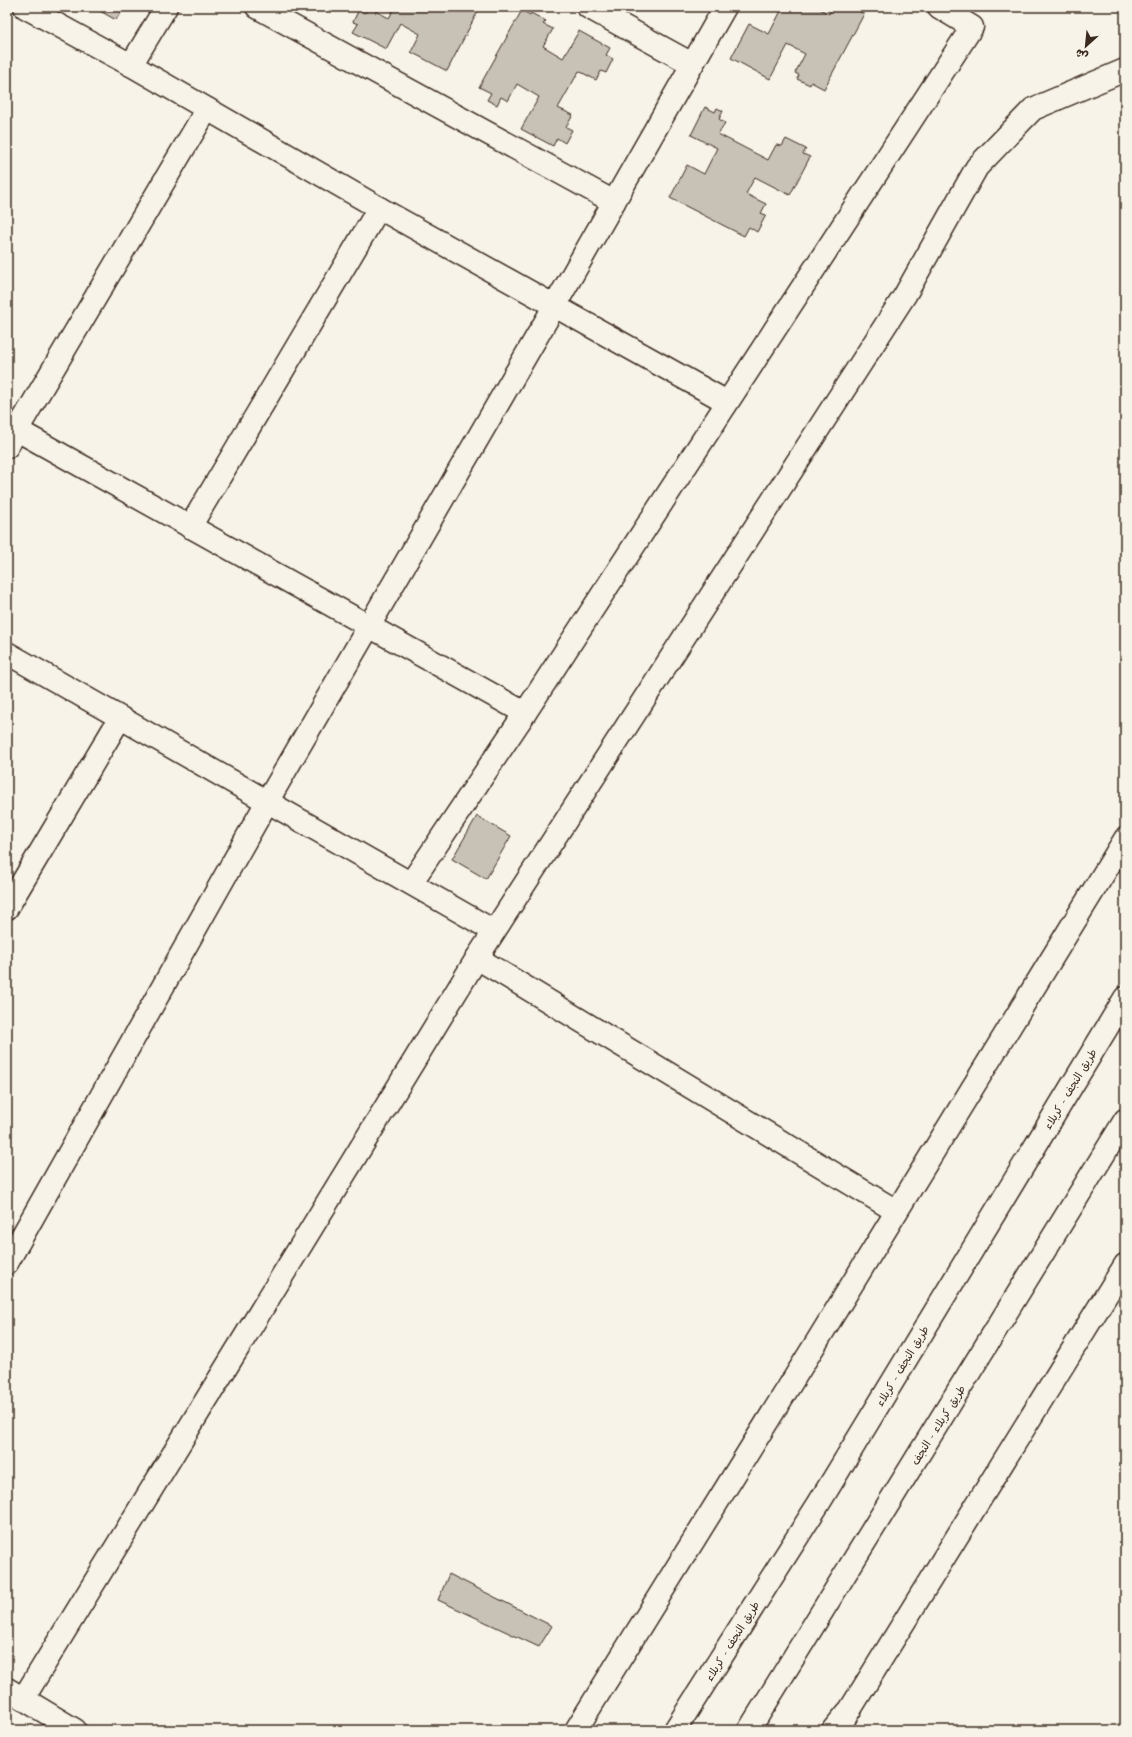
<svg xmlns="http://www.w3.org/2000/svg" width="1132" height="1737" font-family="'Architects Daughter','Playpen Sans Arabic',sans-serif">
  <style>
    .building { fill: #c8c1b6; stroke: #3b2a1e }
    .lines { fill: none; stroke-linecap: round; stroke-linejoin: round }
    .minor-casing { stroke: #3b2a1e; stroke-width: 25 }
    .major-casing { stroke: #3b2a1e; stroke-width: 25 }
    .highway-casing { stroke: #3b2a1e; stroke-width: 25 }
    .minor { stroke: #f7f3e8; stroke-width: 22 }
    .major { stroke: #f7f3e8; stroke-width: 22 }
    .highway { stroke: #f7f3e8; stroke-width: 22 }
    .labels { text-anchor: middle; stroke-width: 3; stroke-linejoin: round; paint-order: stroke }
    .street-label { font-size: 11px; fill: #3b2a1e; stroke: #f7f3e8 }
  </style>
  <rect width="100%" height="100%" fill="#f7f3e8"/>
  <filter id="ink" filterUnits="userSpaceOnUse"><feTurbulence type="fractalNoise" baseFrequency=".025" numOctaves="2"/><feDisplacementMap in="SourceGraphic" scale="8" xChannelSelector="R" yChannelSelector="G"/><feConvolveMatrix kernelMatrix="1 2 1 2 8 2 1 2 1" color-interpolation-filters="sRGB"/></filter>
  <g filter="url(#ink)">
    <g class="building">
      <path d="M 93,7 L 124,7 L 116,20 Z"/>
      <path d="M 368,7 L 389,18 L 395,7 L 480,7 L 447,71 L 411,52 L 420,34 L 400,23 L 386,49 L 353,32 L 358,24 L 353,22 L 359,9 L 365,13 Z"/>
      <path d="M 783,7 L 817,7 L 829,14 L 833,7 L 858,7 L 856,9 L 864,14 L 824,89 L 811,82 L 810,85 L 797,79 L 799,75 L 795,73 L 805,54 L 788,45 L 770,79 L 731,58 L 749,24 L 769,34 Z"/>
      <path d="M 522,10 L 530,15 L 531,13 L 546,21 L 543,24 L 553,29 L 543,46 L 563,58 L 579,31 L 610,48 L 606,55 L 613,59 L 606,73 L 601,71 L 596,80 L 579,71 L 558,108 L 573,115 L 566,127 L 572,130 L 565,143 L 557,138 L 553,146 L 521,129 L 539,97 L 517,84 L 508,101 L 501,97 L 497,105 L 487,100 L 491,93 L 479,87 Z"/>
      <path d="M 705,107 L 715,112 L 717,108 L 723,111 L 719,119 L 725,123 L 718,134 L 768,160 L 776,145 L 782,146 L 786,139 L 806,149 L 803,154 L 810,157 L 790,195 L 755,177 L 746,194 L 766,204 L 761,213 L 766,215 L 757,232 L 749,227 L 744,236 L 670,198 L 687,165 L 704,174 L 717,148 L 691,135 Z"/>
      <path d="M 477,816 L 511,836 L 486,879 L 452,859 Z"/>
      <path d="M 449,1574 L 552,1626 L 539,1647 L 438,1600 Z"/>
    </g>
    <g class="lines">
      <defs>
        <g id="minor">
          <path d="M 25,7 L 131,65 L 379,208 L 727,402"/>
          <path d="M 257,7 L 614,202"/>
          <path d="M 588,7 L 692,64"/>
          <path d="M 131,65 L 166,7"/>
          <path d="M 17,430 L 525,713"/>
          <path d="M 7,447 L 207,109"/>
          <path d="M 190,527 L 379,208"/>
          <path d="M 7,653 L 494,931"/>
          <path d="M 411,883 L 525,713 L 972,27 L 939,7"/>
          <path d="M 7,908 L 120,718"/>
          <path d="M 477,958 L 896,1211"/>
          <path d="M 7,1263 L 267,802 L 554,307 L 725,7"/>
          <path d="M 7,1689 L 75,1730"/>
          <path d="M 23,1699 L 477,958 L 905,295 L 977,167 L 1033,109 L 1125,70"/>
        </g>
        <g id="major">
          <path d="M 838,1729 L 1125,1265"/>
          <path d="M 576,1730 L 816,1343 L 1125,839"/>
        </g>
        <g id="highway">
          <path d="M 675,1730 L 819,1503 L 1125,998"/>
          <path d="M 749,1730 L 1125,1120"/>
          <path d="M 833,1730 L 847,1713"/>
        </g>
      </defs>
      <use href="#minor" class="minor-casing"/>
      <use href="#major" class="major-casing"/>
      <use href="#highway" class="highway-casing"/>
      <use href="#minor" class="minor"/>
      <use href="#major" class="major"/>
      <use href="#highway" class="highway"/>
    </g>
  </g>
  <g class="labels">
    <g class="street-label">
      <text transform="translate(1070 1089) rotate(-59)" y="4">طريق النجف - کربلاء</text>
      <text transform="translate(902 1366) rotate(-59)" y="4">طريق النجف - کربلاء</text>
      <text transform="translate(938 1425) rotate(-58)" y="4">طريق کربلاء - النجف</text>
      <text transform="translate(732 1641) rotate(-58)" y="4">طريق النجف - کربلاء</text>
    </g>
  </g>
  <rect width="1132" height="1737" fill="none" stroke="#f7f3e8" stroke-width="24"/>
  <rect x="12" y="12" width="1108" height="1713" fill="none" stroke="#3b2a1e" stroke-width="1.5" filter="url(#ink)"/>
  <g transform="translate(1086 46) rotate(207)" stroke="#f7f3e8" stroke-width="3" paint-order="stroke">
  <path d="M0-3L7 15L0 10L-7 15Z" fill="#3b2a1e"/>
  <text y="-6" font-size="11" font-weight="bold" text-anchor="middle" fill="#3b2a1e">ش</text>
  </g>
</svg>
